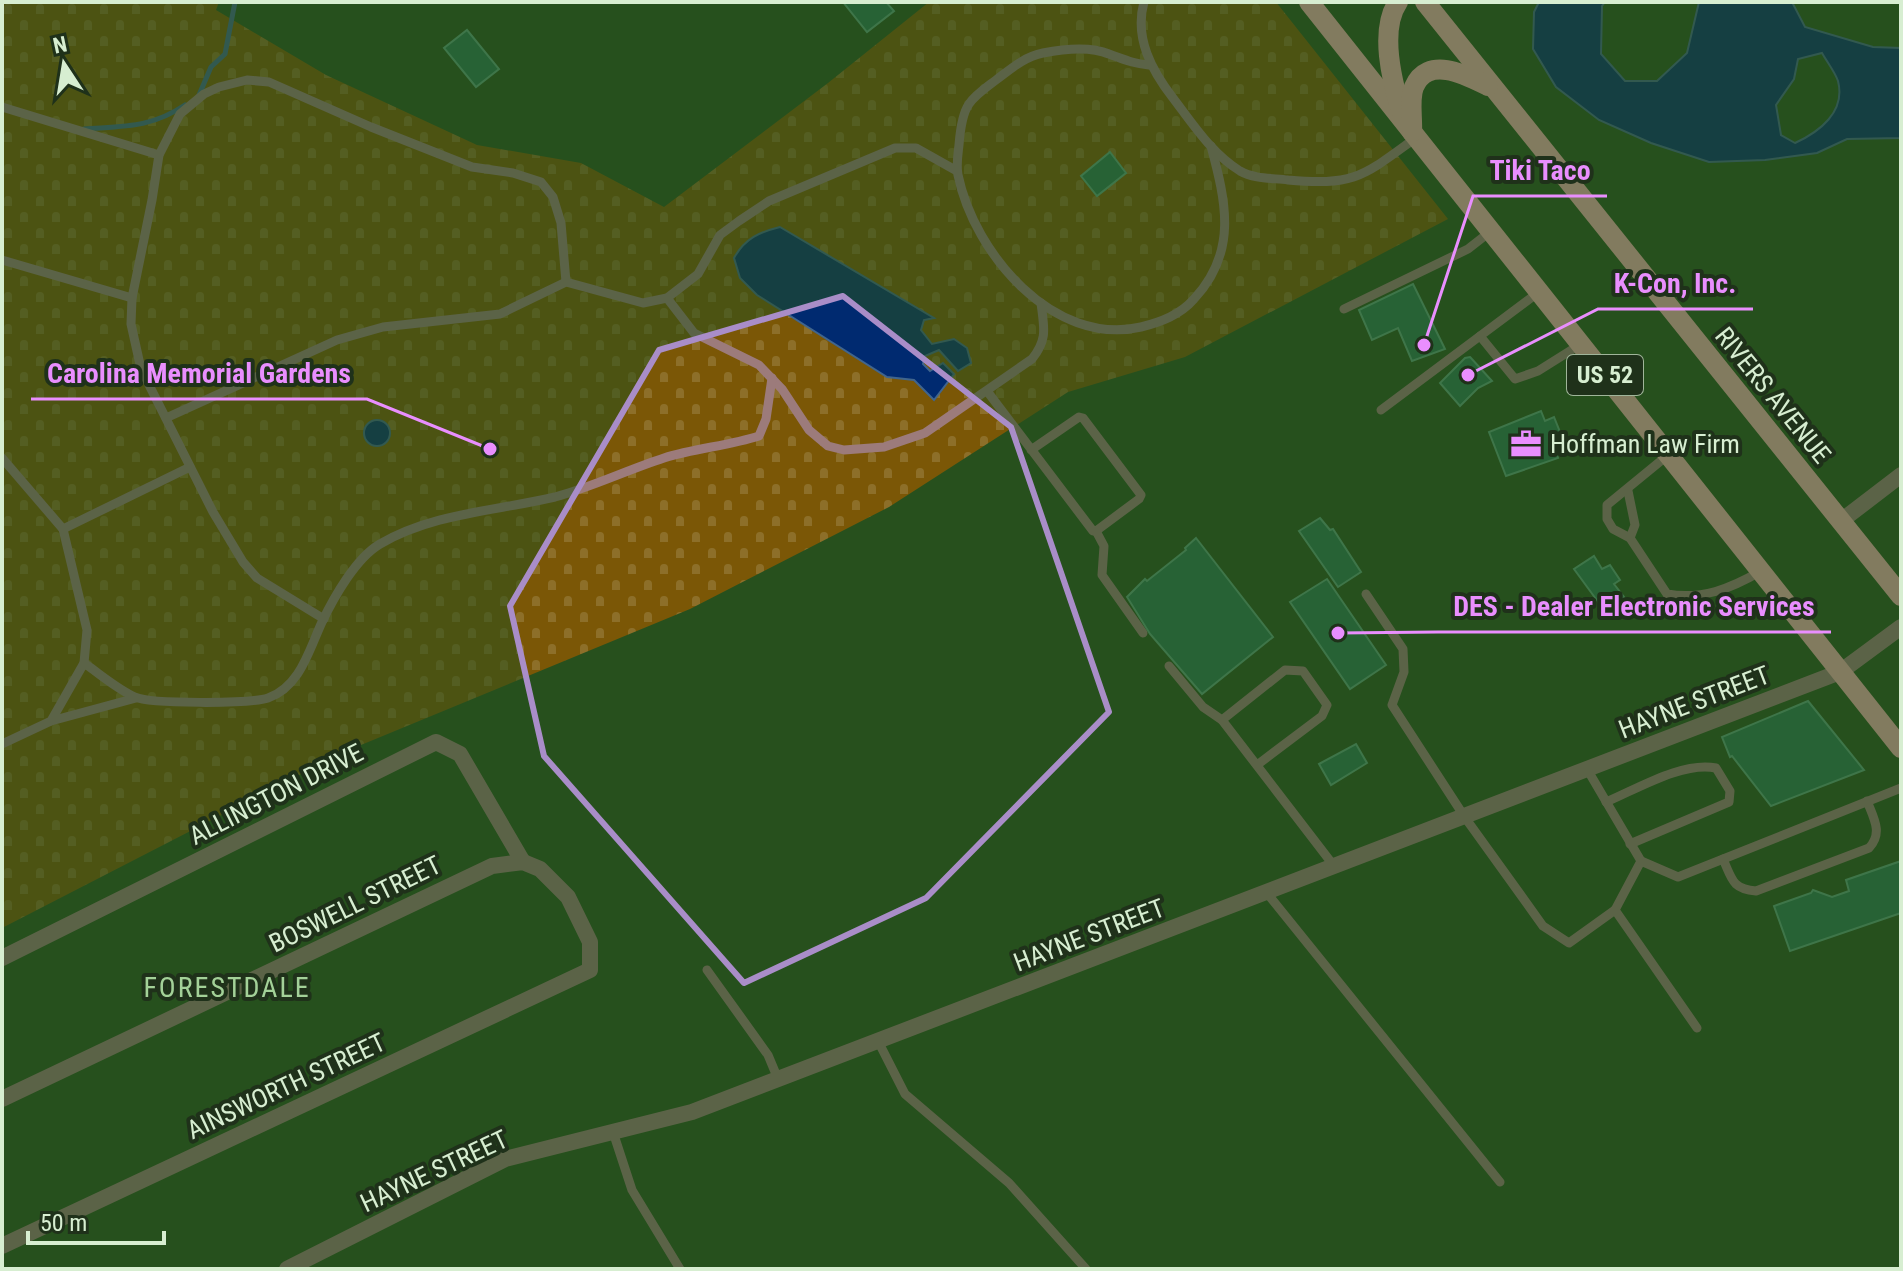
<svg xmlns="http://www.w3.org/2000/svg" width="1903" height="1271" font-family="'Roboto Condensed',sans-serif">
  <style>
    .cemetery { fill: url(#cemetery-stones) }
    .water { fill: #002a70; stroke: #40658d; stroke-width: 2; fill-rule: evenodd }
    .lines { fill: none; stroke-linecap: round; stroke-linejoin: round }
    .stream { stroke: #40658d; stroke-width: 5 }
    .building { fill: #287853; stroke: #5ca37e; stroke-width: 2 }
    .lane { stroke: #9c7b7b; stroke-width: 9 }
    .street { stroke: #9c7b7b; stroke-width: 16 }
    .primary { stroke: #f2afaf; stroke-width: 20 }
    .marked { fill: none; stroke: #a98dc8; stroke-width: 6; stroke-linejoin: round }
    .labels { text-anchor: middle; stroke-width: 8; stroke-linejoin: round; paint-order: stroke }
    .shield { fill: #1f311a; stroke: #a0b59a; stroke-width: 2 }
    .shield-label { font-size: 24px; font-weight: bold; fill: #d7eed1 }
    .street-label { font-size: 26px; fill: #d7eed1; stroke: #1f311a }
    .poi-label { font-size: 26px; fill: #d7eed1; stroke: #1f311a; text-anchor: start }
    .neighbourhood-label { font-size: 28px; letter-spacing: 2px; fill: #a3d198; stroke: #1f311a }
    .leader { fill: none; stroke: #e98efe; stroke-width: 3 }
    .callout-dot { fill: #e98efe; stroke: #1f311a; stroke-width: 3 }
    .callout-label { font-size: 28px; text-anchor: middle; font-weight: bold; fill: #e98efe; stroke: #1f311a; stroke-width: 8; stroke-linejoin: round; paint-order: stroke }
  </style>
  <defs>
    <pattern id="cemetery-stones" width="16" height="16" patternUnits="userSpaceOnUse" patternTransform="scale(2)"><rect width="16" height="16" fill="#7b5706"/><path d="M2 7V4a2 2 0 0 1 4 0v3zM10 15v-3a2 2 0 0 1 4 0v3z" fill="#8d6f29"/></pattern>
  </defs>
  <rect width="100%" height="100%" fill="#27501d"/>
  <path class="cemetery" d="M 2,2 L 219,2 L 216,10 L 326,75 L 477,145 L 581,163 L 664,207 L 828,83 L 929,2 L 1276,2 L 1448,219 L 1185,357 L 1068,392 L 889,507 L 690,609 L 344,752 L 2,928 Z"/>
  <g class="water">
    <path d="M 1539,2 L 1605,2 L 1602,6 L 1601,54 L 1625,81 L 1657,81 L 1687,53 L 1699,2 L 1792,2 L 1805,27 L 1873,47 L 1901,48 L 1901,138 L 1847,139 L 1817,153 L 1765,160 L 1709,162 L 1651,143 L 1599,120 L 1556,87 L 1533,49 L 1534,12 ZM 1822,53 C 1827,62 1835,72 1838,81 C 1846,112 1819,132 1795,143 L 1781,135 L 1776,105 L 1794,79 L 1798,59 Z"/>
    <path d="M 780,227 L 934,318 L 924,320 L 921,330 L 932,344 L 954,339 L 967,348 L 971,363 L 958,371 L 939,350 L 925,356 L 923,364 L 930,371 L 943,363 L 954,374 L 934,400 L 914,380 L 887,377 L 757,295 L 740,278 L 734,258 C 745,238 760,232 780,227 Z"/>
    <circle cx="377" cy="433" r="13"/>
  </g>
  <g class="lines">
    <g class="stream">
      <path d="M 199,95 L 211,67 L 225,54 L 235,2"/>
      <path d="M 84,129 C 124,126 151,128 185,105"/>
    </g>
  </g>
  <g class="building">
    <path d="M 843,2 L 886,2 L 894,11 L 867,32 Z"/>
    <path d="M 467,30 L 499,69 L 476,87 L 444,48 Z"/>
    <path d="M 1110,152 L 1126,173 L 1097,196 L 1081,176 Z"/>
    <path d="M 1413,284 L 1445,349 L 1412,361 L 1398,328 L 1372,340 L 1359,310 Z"/>
    <path d="M 1470,357 L 1492,381 L 1478,388 L 1460,406 L 1440,383 L 1465,358 Z"/>
    <path d="M 1541,411 L 1545,421 L 1554,417 L 1564,442 L 1553,446 L 1558,458 L 1506,476 L 1489,432 Z"/>
    <path d="M 1320,518 L 1330,530 L 1333,529 L 1361,572 L 1338,587 L 1299,531 Z"/>
    <path d="M 1196,538 L 1273,637 L 1202,694 L 1150,634 L 1127,597 L 1145,579 L 1147,581 L 1186,550 L 1185,548 Z"/>
    <path d="M 1594,556 L 1602,569 L 1610,565 L 1620,580 L 1614,584 L 1624,597 L 1604,610 L 1574,569 Z"/>
    <path d="M 1327,579 L 1386,665 L 1350,689 L 1290,602 Z"/>
    <path d="M 1808,701 L 1864,770 L 1771,806 L 1732,756 L 1730,757 L 1722,737 Z"/>
    <path d="M 1356,744 L 1367,763 L 1331,785 L 1319,764 Z"/>
    <path d="M 1901,861 L 1901,913 L 1790,951 L 1774,906 L 1811,893 L 1813,890 L 1832,897 L 1849,891 L 1846,880 Z"/>
  </g>
  <g class="lines">
    <g class="lane">
      <path d="M 1144,2 C 1134,38 1152,71 1173,98 C 1192,123 1212,154 1240,171 C 1254,179 1272,178 1288,180 C 1356,186 1363,176 1417,137"/>
      <path d="M 1149,65 C 1131,63 1126,60 1109,54 C 1090,46 1063,49 1043,53 C 1024,57 1012,68 996,80 C 987,87 976,94 969,104 C 962,114 960,132 959,145 C 958,154 956,165 958,175 C 974,253 1053,347 1141,327 C 1161,322 1180,315 1194,299 C 1238,252 1226,202 1211,146"/>
      <path d="M 2,107 L 159,155"/>
      <path d="M 2,260 L 132,298"/>
      <path d="M 1539,292 L 1480,336 L 1515,379 L 1538,371 L 1581,344"/>
      <path d="M 667,298 L 694,333 L 759,365 L 782,389 L 809,430 L 828,446 L 844,450 L 884,447 L 925,433 L 1032,359 C 1048,339 1044,328 1041,303"/>
      <path d="M 1344,309 L 1468,249 L 1491,231"/>
      <path d="M 987,391 L 1093,531 L 1096,531 L 1139,499 L 1141,495 L 1083,418 L 1079,417 L 1031,450"/>
      <path d="M 1381,410 L 1480,336"/>
      <path d="M 166,418 L 337,340 L 383,327 L 500,314 L 566,282 L 643,303 L 667,298 L 698,274 L 720,235 L 739,221 L 769,201 L 895,148 L 916,148 L 957,171"/>
      <path d="M 1668,455 L 1607,505 L 1607,519 L 1613,529 L 1630,538 L 1667,594 C 1702,600 1730,589 1761,571"/>
      <path d="M 2,458 L 63,529 L 87,630 L 84,663 L 51,721 L 2,744"/>
      <path d="M 1628,491 L 1635,525 L 1630,538"/>
      <path d="M 63,529 L 190,467"/>
      <path d="M 1096,531 L 1104,546 L 1102,575 L 1143,633"/>
      <path d="M 1366,594 L 1403,649 L 1404,672 L 1392,705 L 1464,816 L 1543,926 L 1569,943 L 1615,910 L 1697,1028"/>
      <path d="M 324,619 L 257,578 L 243,562 L 213,512 L 141,369 L 131,324 L 132,298 L 152,200 L 159,155 L 180,114 L 204,94 L 219,87 L 247,80 L 269,82 L 371,127 L 472,167 L 513,173 L 541,182 L 553,197 L 561,223 L 566,282"/>
      <path d="M 84,663 C 100,674 117,689 135,697 C 150,704 250,704 268,698 C 300,687 309,650 322,622 C 334,597 356,558 380,544 C 433,513 496,511 555,497 C 592,487 627,470 664,458 C 695,448 728,446 759,436 L 766,419 L 772,378"/>
      <path d="M 1169,666 L 1203,707 L 1222,720"/>
      <path d="M 51,721 L 136,698"/>
      <path d="M 1257,765 L 1322,716 L 1327,705 L 1303,671 L 1285,670 L 1222,720 L 1334,866"/>
      <path d="M 1587,769 L 1641,861 L 1615,910"/>
      <path d="M 1606,802 C 1637,789 1683,761 1716,768 L 1730,791 L 1729,802 L 1630,844"/>
      <path d="M 1723,859 C 1732,879 1732,889 1756,891 L 1869,848 C 1883,833 1874,819 1867,801"/>
      <path d="M 1641,861 L 1678,877 L 1901,788"/>
      <path d="M 1266,892 L 1500,1182"/>
      <path d="M 707,970 L 768,1055 L 778,1079"/>
      <path d="M 878,1041 L 905,1094 L 1009,1183 L 1086,1269"/>
      <path d="M 613,1132 L 632,1190 L 680,1269"/>
    </g>
    <g class="street">
      <path d="M 1841,521 L 1901,475"/>
      <path d="M 2,958 L 436,742 L 460,754 L 523,862"/>
      <path d="M 2,1099 L 492,866 L 523,862 L 540,869 L 568,897 L 590,942 L 590,970 L 2,1246"/>
      <path d="M 287,1269 L 505,1159 L 692,1112 L 1840,672 L 1901,627"/>
    </g>
    <g class="primary">
      <path d="M 1309,2 L 1901,748"/>
      <path d="M 1398,2 C 1379,30 1392,81 1401,111"/>
      <path d="M 1425,2 L 1901,596"/>
      <path d="M 1412,132 C 1413,119 1409,99 1414,87 C 1428,54 1468,76 1488,86"/>
    </g>
  </g>
  <path d="M0 0H1903V1271H0ZM 843,296 L 1011,427 L 1109,712 L 926,898 L 744,983 L 544,756 L 510,606 L 659,350 Z" fill="#27501d" fill-opacity=".55" fill-rule="evenodd"/>
  <path class="marked" d="M 843,296 L 1011,427 L 1109,712 L 926,898 L 744,983 L 544,756 L 510,606 L 659,350 Z"/>
  <defs>
    <symbol id="office-bare" viewBox="-9 -9 18 18"><path d="M-6-3h4V-5.5h4V-3h4V5H-6ZM-1-4.5V-3h2v-1.5ZM-6 0V1H6V0Z" fill="#e98efe" stroke="#1f311a" stroke-width="2.5" paint-order="stroke"/></symbol>
  </defs>
  <g fill-rule="evenodd">
    <use href="#office-bare" x="1504" y="422" width="44" height="44"/>
  </g>
  <g class="labels">
    <rect class="shield" x="1567" y="355" width="76" height="40" rx="6"/>
    <g class="shield-label">
      <text x="1605" y="383">US 52</text>
    </g>
    <g class="street-label">
      <text transform="translate(1773 395) rotate(51)" y="9">RIVERS AVENUE</text>
      <text transform="translate(1694 702) rotate(-21)" y="9">HAYNE STREET</text>
      <text transform="translate(276 794) rotate(-27)" y="9">ALLINGTON DRIVE</text>
      <text transform="translate(355 904) rotate(-26)" y="9">BOSWELL STREET</text>
      <text transform="translate(1089 935) rotate(-21)" y="9">HAYNE STREET</text>
      <text transform="translate(286 1086) rotate(-25)" y="9">AINSWORTH STREET</text>
      <text transform="translate(434 1171) rotate(-25)" y="9">HAYNE STREET</text>
    </g>
    <g class="poi-label">
      <text x="1550" y="453">Hoffman Law Firm</text>
    </g>
    <g class="neighbourhood-label">
      <text x="227" y="997">FORESTDALE</text>
    </g>
  </g>
  <path class="leader" d="M1424 345L1473 196H1607M1468 375L1598 309H1753M490 449L367 399H31M1338 633L1438 632H1831"/>
  <g class="callout-dot">
    <circle cx="1424" cy="345" r="8"/>
    <circle cx="1468" cy="375" r="8"/>
    <circle cx="490" cy="449" r="8"/>
    <circle cx="1338" cy="633" r="8"/>
  </g>
  <g class="callout-label">
    <text x="1540" y="180">Tiki Taco</text>
    <text x="1675" y="293">K-Con, Inc.</text>
    <text x="199" y="383">Carolina Memorial Gardens</text>
    <text x="1634" y="616">DES - Dealer Electronic Services</text>
  </g>
  <rect width="1903" height="1271" fill="none" stroke="#d7eed1" stroke-width="8"/>
  <g transform="translate(64 64) rotate(348)" stroke="#1f311a" stroke-width="6" paint-order="stroke">
  <path d="M0-6L14 30L0 20L-14 30Z" fill="#d7eed1"/>
  <text y="-12" font-size="22" font-weight="bold" text-anchor="middle" fill="#d7eed1">N</text>
  </g>
  <path d="M28 1231v12h136v-12" fill="none" stroke="#d7eed1" stroke-width="4"/>
  <text x="40" y="1231" font-size="24" fill="#d7eed1" stroke="#1f311a" stroke-width="6" paint-order="stroke">50 m</text>
</svg>
